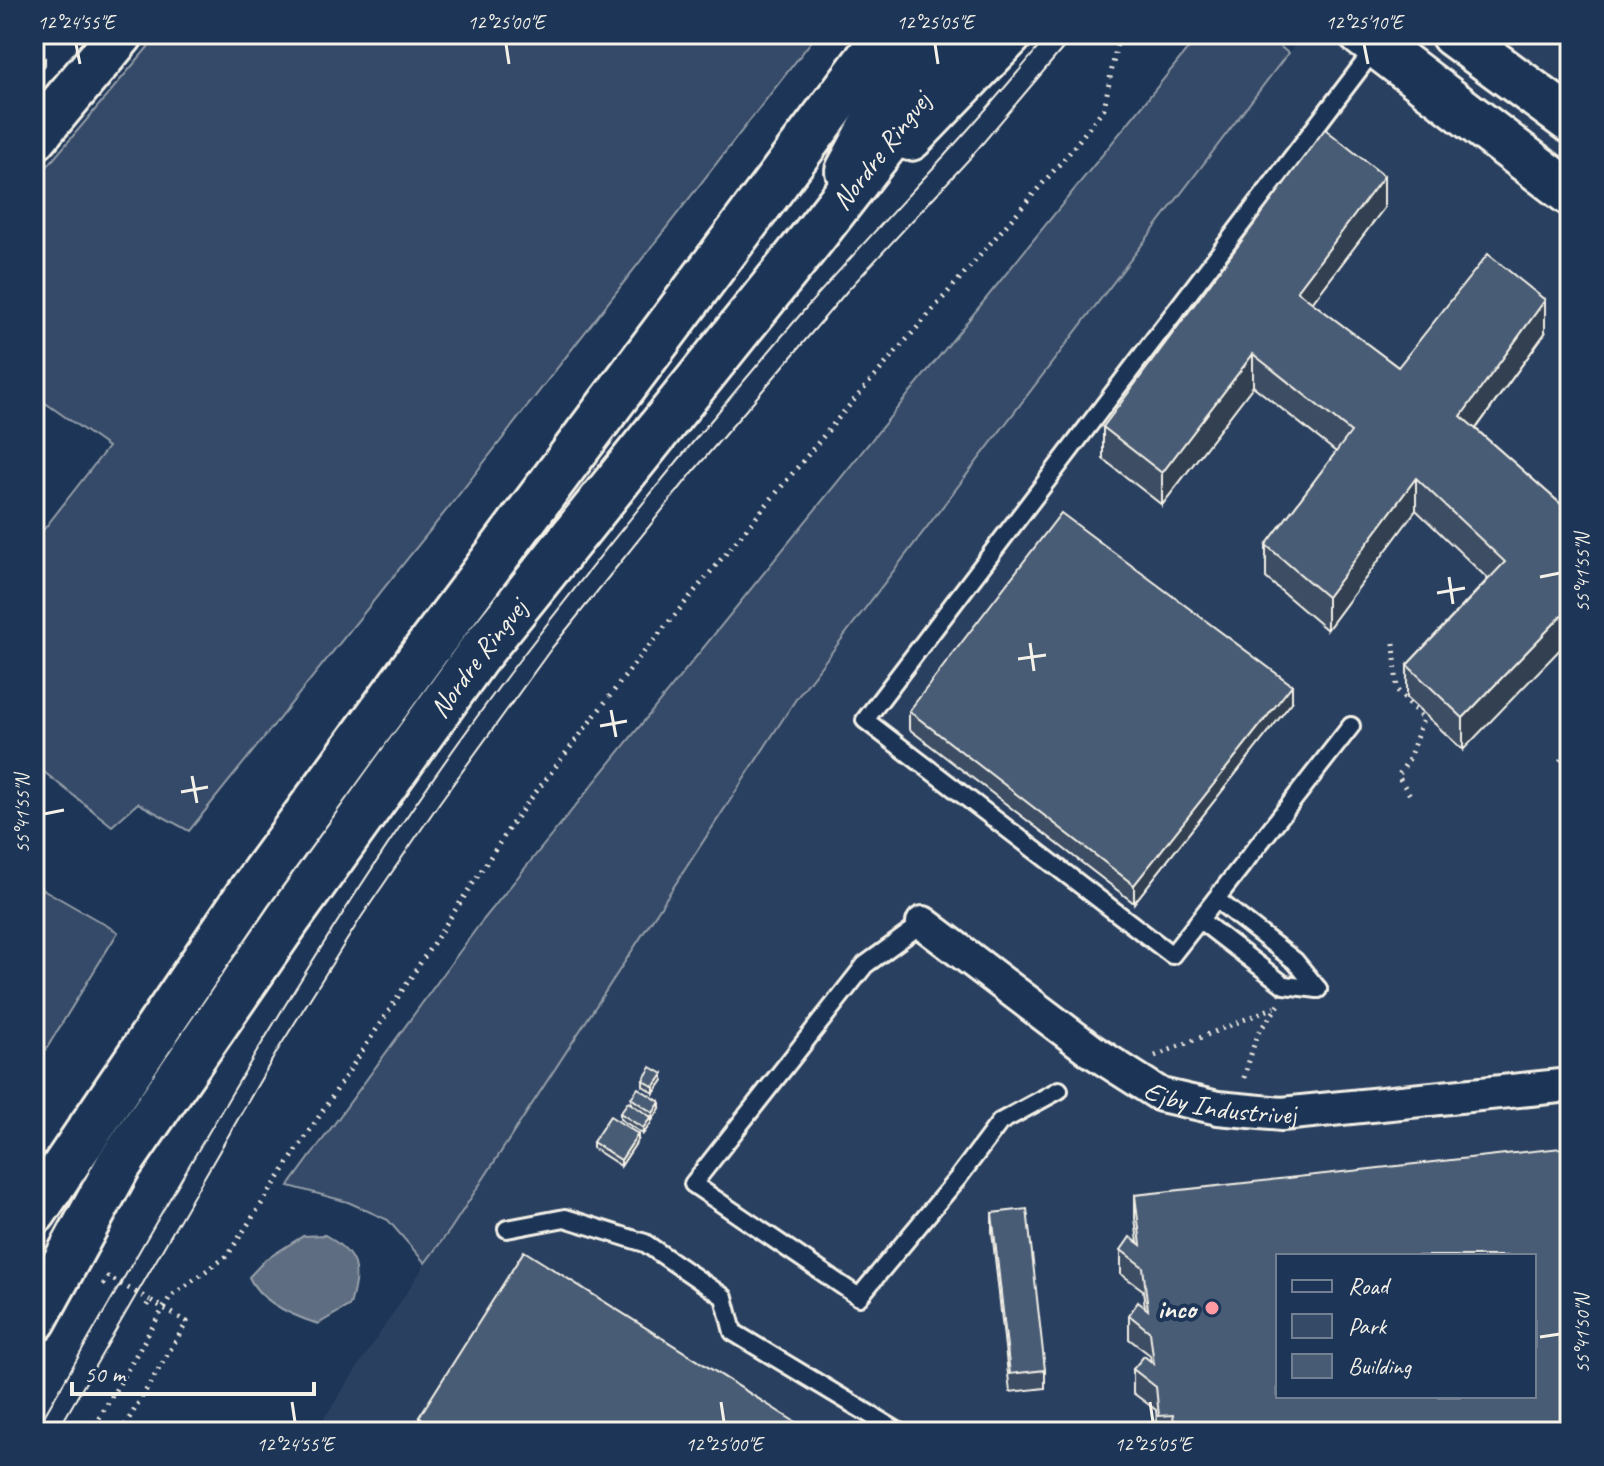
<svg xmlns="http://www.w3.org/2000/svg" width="1604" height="1466" font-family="Caveat,sans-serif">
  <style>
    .built { fill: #2a4060; fill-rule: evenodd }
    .green { fill: #354a67; stroke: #949ea8; stroke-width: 2 }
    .water { fill: #5e6d82; stroke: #9aa2ab; stroke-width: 2 }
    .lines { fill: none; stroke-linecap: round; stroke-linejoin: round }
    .lane-casing { stroke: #f4f1e8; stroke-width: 22 }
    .street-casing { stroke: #f4f1e8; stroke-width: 38 }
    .secondary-casing { stroke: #f4f1e8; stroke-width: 50 }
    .primary-casing { stroke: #f4f1e8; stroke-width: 50 }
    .path { stroke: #f4f1e8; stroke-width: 5; stroke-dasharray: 2 6; stroke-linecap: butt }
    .lane { stroke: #1d3557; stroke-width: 16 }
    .street { stroke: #1d3557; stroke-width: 32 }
    .secondary { stroke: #1d3557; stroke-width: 44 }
    .primary { stroke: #1d3557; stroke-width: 44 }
    .tram { stroke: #f4f1e8; stroke-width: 2 }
    .wall { fill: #3e4e64; stroke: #f4f1e8; stroke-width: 2 }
    .shaded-wall { fill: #324051; stroke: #f4f1e8; stroke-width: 2 }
    .building { fill: #485b74; stroke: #f4f1e8; stroke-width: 2; fill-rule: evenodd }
    .ticks { fill: none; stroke: #f4f1e8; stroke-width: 3 }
    .poi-dot { fill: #ff9aa2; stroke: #1d3557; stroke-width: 3 }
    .labels { text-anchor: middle; stroke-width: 8; stroke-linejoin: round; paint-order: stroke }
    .street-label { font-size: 28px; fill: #f4f1e8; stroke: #1d3557 }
    .poi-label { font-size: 28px; font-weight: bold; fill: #f4f1e8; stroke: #1d3557; text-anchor: end }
    .neatline { fill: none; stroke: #f4f1e8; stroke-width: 3 }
    .ticks-label { font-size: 20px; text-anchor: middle; fill: #f4f1e8 }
  </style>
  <rect width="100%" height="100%" fill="#1d3557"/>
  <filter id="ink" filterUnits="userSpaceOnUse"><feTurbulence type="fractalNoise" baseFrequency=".0125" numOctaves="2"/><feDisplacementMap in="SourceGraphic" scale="16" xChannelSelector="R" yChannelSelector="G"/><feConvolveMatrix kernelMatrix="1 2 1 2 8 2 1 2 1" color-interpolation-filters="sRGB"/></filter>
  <g filter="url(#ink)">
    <path class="built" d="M 1303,34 L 1570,34 L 1570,1432 L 315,1432 L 796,699 ZM 1278,1256 L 1534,1256 L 1534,1396 L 1278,1396 Z"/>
    <g class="green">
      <path d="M 159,34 L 817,34 L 457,497 L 189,831 L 138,803 L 112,826 L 34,764 L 34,542 L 108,447 L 34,395 L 34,182 Z"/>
      <path d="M 1200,34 L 1265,34 L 1288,53 L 796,699 L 450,1230 L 425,1263 L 388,1220 L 348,1202 L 289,1186 L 479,925 Z"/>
      <path d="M 34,884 L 118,932 L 34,1069 Z"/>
    </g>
    <path class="water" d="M 325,1235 C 359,1255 360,1269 350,1305 L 318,1324 C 293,1316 260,1302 249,1277 L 265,1260 L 303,1236 Z"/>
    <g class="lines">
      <defs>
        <g id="lane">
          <path d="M 1351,726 L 1172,955 L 865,720 L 1376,47"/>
          <path d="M 1216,899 L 1295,961 L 1318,989"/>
          <path d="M 1200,920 L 1284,985 L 1318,989"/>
          <path d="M 923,923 L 865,965 L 693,1184 L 859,1297 L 958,1178 L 1000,1122 L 1059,1090"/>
          <path d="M 507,1229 L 565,1218 L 645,1243 L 724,1297 L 733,1332 L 899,1432"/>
        </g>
        <g id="street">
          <path id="s1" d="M 923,923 L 1092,1051 L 1161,1095 L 1218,1108 L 1282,1114 L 1570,1085"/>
        </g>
        <g id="secondary">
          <path d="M 1362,34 L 1570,193"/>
          <path d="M 1453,34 L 1570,120"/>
          <path d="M 34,138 L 121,34"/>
          <path d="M 910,138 L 1010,34"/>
          <path d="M 848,171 L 881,110 L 932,34"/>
        </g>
        <g id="primary">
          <path d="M 34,1212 L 250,892 L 427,649 L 887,34"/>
          <path id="s2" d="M 34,1320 L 118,1166 L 288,919 L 477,656 L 813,237 L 971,34"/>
        </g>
      </defs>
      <use href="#lane" class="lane-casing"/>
      <use href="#street" class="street-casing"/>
      <use href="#secondary" class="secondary-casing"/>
      <use href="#primary" class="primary-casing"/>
      <g class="path">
        <path d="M 1394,643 L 1397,690 L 1423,719 L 1409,759 L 1398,776 L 1410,795"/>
        <path d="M 1560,761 L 1570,748"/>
        <path d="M 1155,1056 L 1275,1007"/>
        <path d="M 1244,1078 L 1257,1034 L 1279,1005"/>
        <path d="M 103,1285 L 108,1277 L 150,1300"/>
        <path d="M 91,1432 L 170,1297 L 227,1256 L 516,818 L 639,658 L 841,415 L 1070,152 L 1104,108 L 1119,34"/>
        <path d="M 121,1432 L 187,1322 L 150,1300 L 145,1309"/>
      </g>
      <use href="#lane" class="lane"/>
      <use href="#street" class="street"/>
      <use href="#secondary" class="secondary"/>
      <use href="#primary" class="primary"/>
      <g class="tram">
        <path d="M 35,1432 C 188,1168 335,901 520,659 C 612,539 708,422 806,308 C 886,216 973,130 1049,34"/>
        <path d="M 57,1432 L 279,1048 L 362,916 L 440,802 L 551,649 L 692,473 L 775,376 L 848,290 L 971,157 L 1075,34"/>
      </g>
    </g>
    <g class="wall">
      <path d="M 1384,208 L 1312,303 L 1398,367 L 1545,333 L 1476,429 L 1562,505 L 1463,750 L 1407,698 L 1407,665 L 1488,579 L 1416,510 L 1327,630 L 1266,578 L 1266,545 L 1336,452 L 1253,386 L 1162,505 L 1103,459 L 1103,427 Z"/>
      <path d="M 1292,702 L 1134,903 L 909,729 L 909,711 Z"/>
      <path d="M 643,1080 L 663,1080 L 654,1093 L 643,1086 Z"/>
      <path d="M 631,1098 L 660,1108 L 653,1119 L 651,1117 L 651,1123 L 643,1134 L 620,1119 L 620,1113 L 631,1104 Z"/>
      <path d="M 638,1140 L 621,1166 L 593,1148 L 593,1142 Z"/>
      <path d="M 1135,1195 L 1570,1432 L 1158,1432 L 1156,1410 L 1133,1393 L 1133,1369 L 1151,1362 L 1150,1355 L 1129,1339 L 1129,1315 L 1145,1308 L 1143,1290 L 1121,1274 L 1121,1250 L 1138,1243 L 1135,1218 Z"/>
      <path d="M 992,1213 L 1045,1370 L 1045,1388 L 1010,1392 L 992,1231 Z"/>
      <path d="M 419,1417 L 811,1432 L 419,1432 Z"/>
    </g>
    <g class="shaded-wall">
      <path d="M 45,59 L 45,65 L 36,77 L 36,71 Z"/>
      <path d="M 1384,176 L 1384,208 L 1297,323 L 1297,291 Z"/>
      <path d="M 1545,300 L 1545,333 L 1461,449 L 1461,416 Z"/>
      <path d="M 1253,354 L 1253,386 L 1162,505 L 1162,473 Z"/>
      <path d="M 1416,478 L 1416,510 L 1327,630 L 1327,597 Z"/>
      <path d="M 1570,607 L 1570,639 L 1463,750 L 1463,718 Z"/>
      <path d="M 1292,685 L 1292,702 L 1134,903 L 1134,885 Z"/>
      <path d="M 663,1074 L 663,1080 L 654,1093 L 654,1087 Z"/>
      <path d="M 660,1102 L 660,1108 L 653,1119 L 653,1113 Z"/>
      <path d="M 651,1117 L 651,1123 L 643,1134 L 643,1128 Z"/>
      <path d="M 638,1134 L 638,1140 L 621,1166 L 621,1160 Z"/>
    </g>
    <g class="building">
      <path d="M 34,50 L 45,59 L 36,71 L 34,70 Z"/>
      <path d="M 1325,129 L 1384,176 L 1297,291 L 1398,367 L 1488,254 L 1545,300 L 1461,416 L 1562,505 L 1570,496 L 1570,607 L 1463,718 L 1407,665 L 1505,562 L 1416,478 L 1327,597 L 1266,545 L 1351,432 L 1253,354 L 1162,473 L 1103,427 Z"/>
      <path d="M 1061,513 L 1292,685 L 1134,885 L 909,711 Z"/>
      <path d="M 651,1067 L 663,1074 L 654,1087 L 643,1080 Z"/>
      <path d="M 638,1088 L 660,1102 L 653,1113 L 631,1098 Z"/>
      <path d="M 628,1102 L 651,1117 L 643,1128 L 620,1113 Z"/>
      <path d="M 610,1116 L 638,1134 L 621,1160 L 593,1142 Z"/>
      <path d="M 1570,1147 L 1570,1432 L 1175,1432 L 1173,1415 L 1159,1416 L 1156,1387 L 1133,1369 L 1144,1356 L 1154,1364 L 1150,1332 L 1129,1315 L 1138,1302 L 1148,1310 L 1143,1267 L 1121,1250 L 1130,1237 L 1141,1245 L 1135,1195 ZM 1278,1256 L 1534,1256 L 1534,1396 L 1278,1396 Z"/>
      <path d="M 1027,1209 L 1045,1370 L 1010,1374 L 992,1213 Z"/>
      <path d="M 524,1251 L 811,1432 L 443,1432 L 419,1417 Z"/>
    </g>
  </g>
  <path class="ticks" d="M 76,44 L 80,64M 506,44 L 509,64M 935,44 L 938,64M 1364,44 L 1368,64M 1449,577 L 1453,604M 1540,577 L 1560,573M 1437,593 L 1465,588M 1030,643 L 1034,671M 1018,659 L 1046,655M 611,710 L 616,737M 600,726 L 627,721M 192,776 L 197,803M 181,792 L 208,787M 44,814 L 64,810M 1540,1337 L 1560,1334M 292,1402 L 295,1422M 721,1402 L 724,1422M 1150,1402 L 1153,1422"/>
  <circle class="poi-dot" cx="1212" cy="1308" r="8"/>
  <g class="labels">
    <g class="street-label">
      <text dy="10" stroke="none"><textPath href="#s2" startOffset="1446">Nordre Ringvej</textPath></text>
      <text dy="10" stroke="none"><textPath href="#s2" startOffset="798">Nordre Ringvej</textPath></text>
      <text dy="10" stroke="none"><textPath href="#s1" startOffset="354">Ejby Industrivej</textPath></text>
    </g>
    <g class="poi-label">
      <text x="1196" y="1318">inco</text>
    </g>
  </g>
  <rect width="1604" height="1466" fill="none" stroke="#1d3557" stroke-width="88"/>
  <rect x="1276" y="1254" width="260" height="144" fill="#1d3557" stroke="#738091" stroke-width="2"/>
  <rect x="1292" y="1280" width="40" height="12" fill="#1d3557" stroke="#738091" stroke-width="2"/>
  <text x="1348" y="1294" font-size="24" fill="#f4f1e8">Road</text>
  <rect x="1292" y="1314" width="40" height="24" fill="#354a67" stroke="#738091" stroke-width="2"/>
  <text x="1348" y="1334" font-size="24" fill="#f4f1e8">Park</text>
  <rect x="1292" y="1354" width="40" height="24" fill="#485b74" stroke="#738091" stroke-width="2"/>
  <text x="1348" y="1374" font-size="24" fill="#f4f1e8">Building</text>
  <path d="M72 1382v12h242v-12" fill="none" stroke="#f4f1e8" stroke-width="4"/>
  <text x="84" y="1382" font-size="24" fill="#f4f1e8" stroke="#1d3557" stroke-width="6" paint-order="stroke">50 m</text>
  <rect x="44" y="44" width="1516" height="1378" class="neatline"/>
  <g class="ticks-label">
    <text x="76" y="29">12°24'55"E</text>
    <text x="506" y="29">12°25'00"E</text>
    <text x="935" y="29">12°25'05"E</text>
    <text x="1364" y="29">12°25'10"E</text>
    <text transform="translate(1582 573) rotate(-90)" y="7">55°41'55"N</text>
    <text transform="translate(22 814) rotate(-90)" y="7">55°41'55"N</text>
    <text transform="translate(1582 1334) rotate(-90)" y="7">55°41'50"N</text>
    <text x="295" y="1451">12°24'55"E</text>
    <text x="724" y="1451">12°25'00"E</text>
    <text x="1153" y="1451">12°25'05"E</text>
  </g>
</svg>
